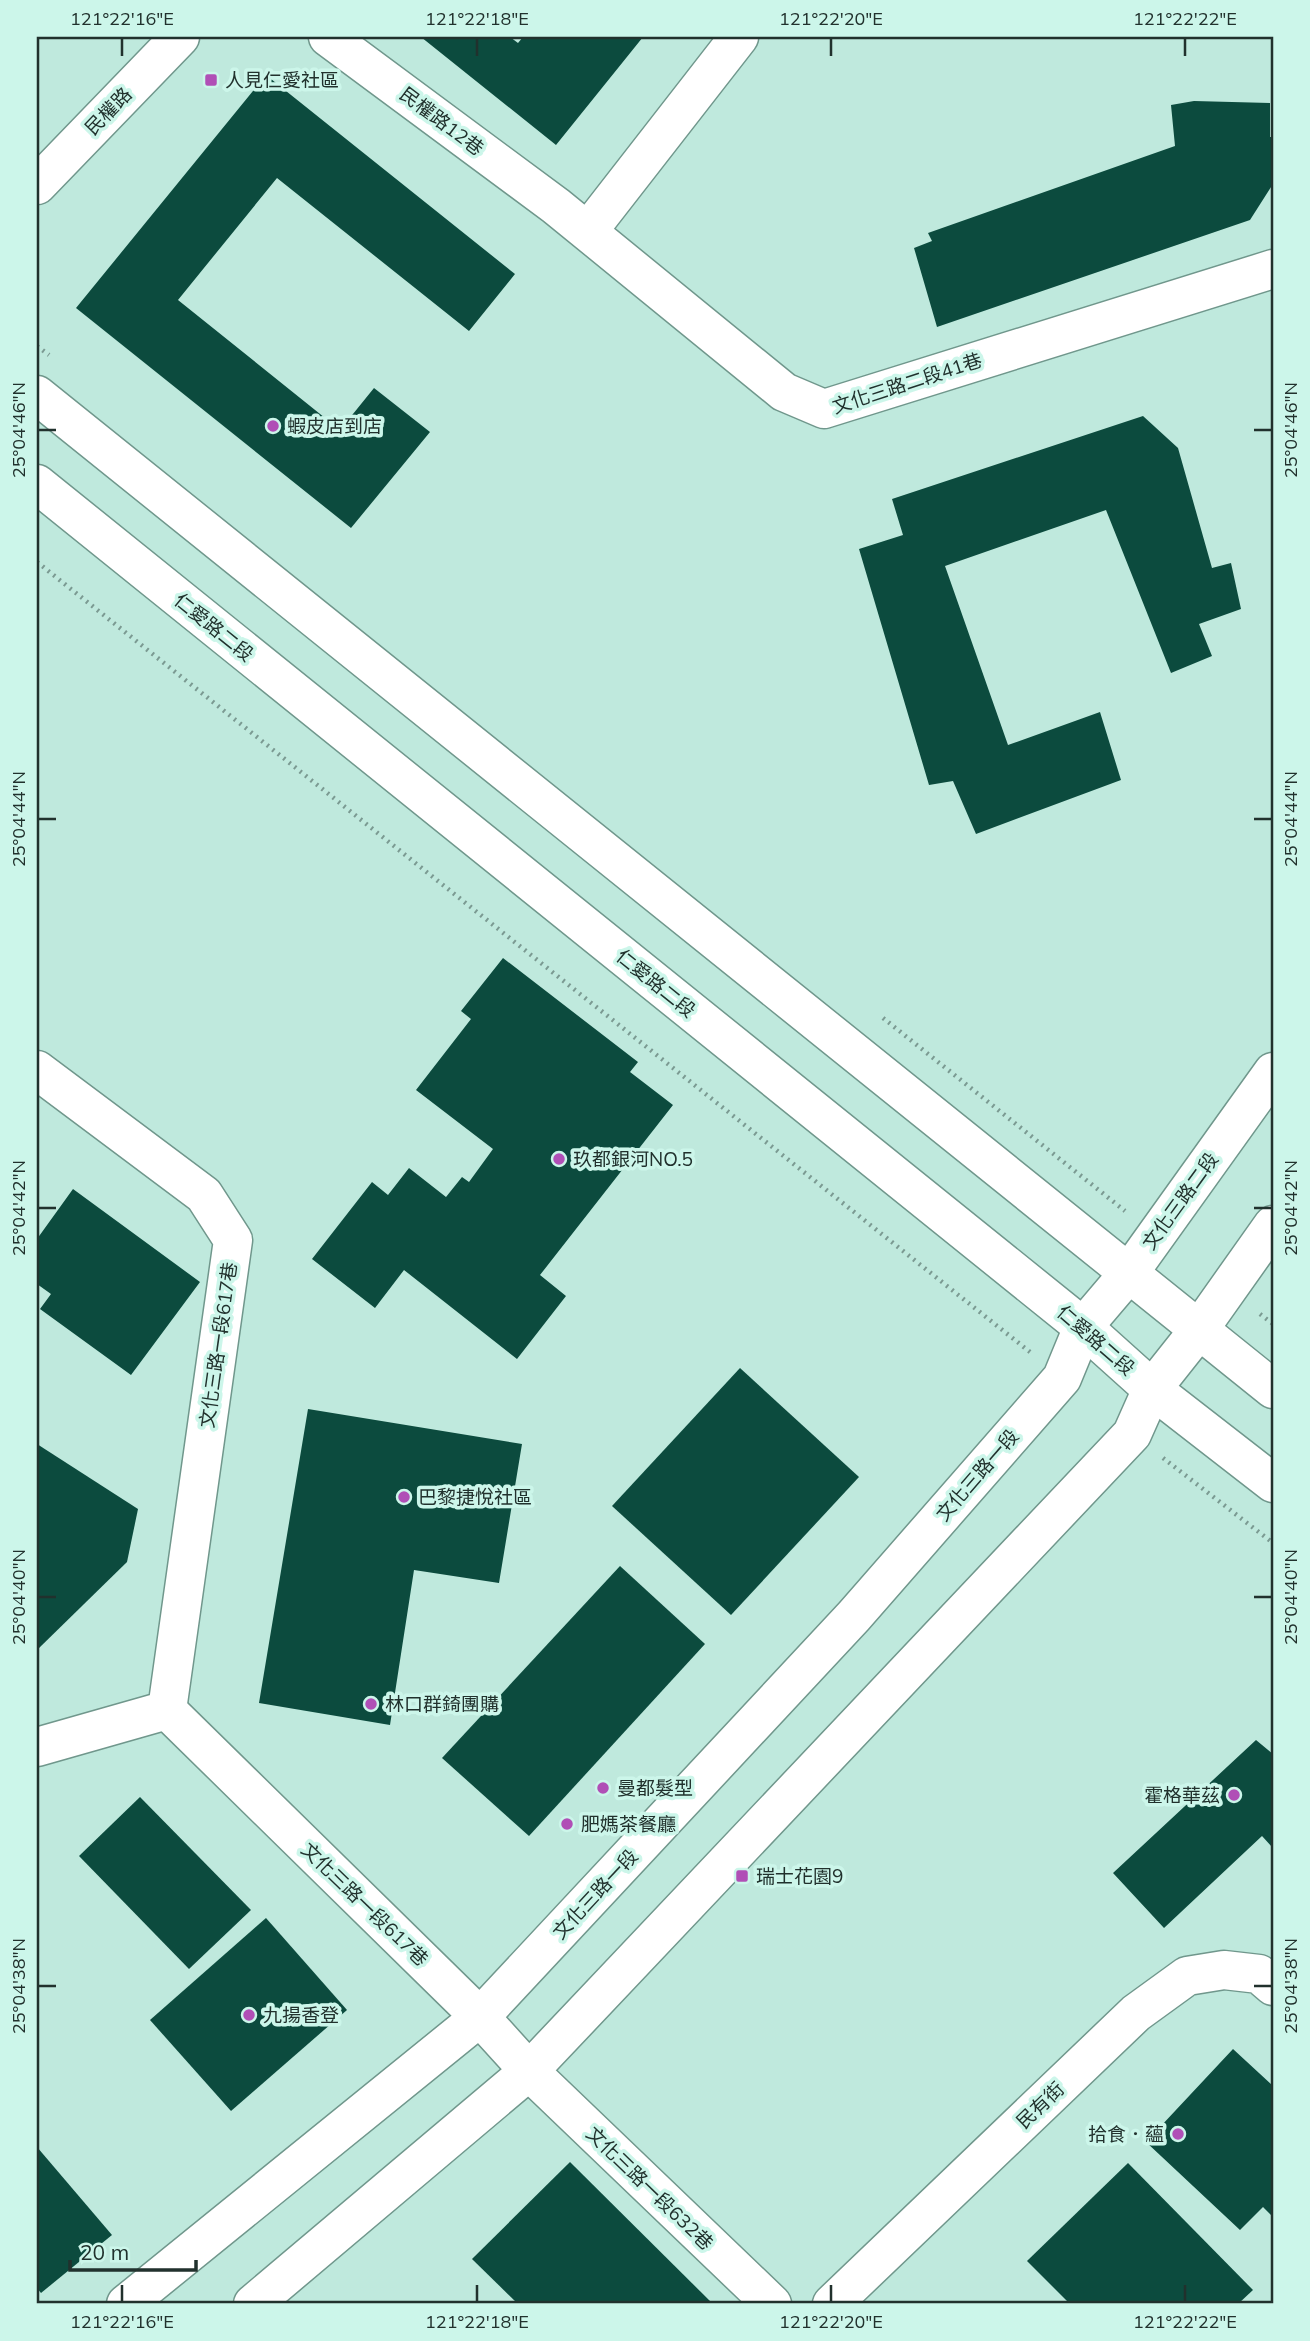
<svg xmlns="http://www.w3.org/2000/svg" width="1310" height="2341" font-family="Mulish,'Noto Sans TC',sans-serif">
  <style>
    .building { fill: #0c4b3e }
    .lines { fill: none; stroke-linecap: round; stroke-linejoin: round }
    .minor-casing { stroke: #70978c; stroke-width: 41 }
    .tertiary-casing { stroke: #70978c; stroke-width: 41 }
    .secondary-casing { stroke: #70978c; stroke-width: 41 }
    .path { stroke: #7b9a92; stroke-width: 4.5; stroke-dasharray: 2 5; stroke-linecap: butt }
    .minor { stroke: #fff; stroke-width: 38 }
    .tertiary { stroke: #fff; stroke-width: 38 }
    .secondary { stroke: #fff; stroke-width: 38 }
    .ticks { fill: none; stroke: #21312d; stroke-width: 2.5 }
    .poi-dot { fill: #b04fb6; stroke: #ccf6ea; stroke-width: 2.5 }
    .labels { text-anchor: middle; stroke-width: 7; stroke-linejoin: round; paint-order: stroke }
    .poi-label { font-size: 19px; fill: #21312d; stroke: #ccf6ea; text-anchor: start }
    .street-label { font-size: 19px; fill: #21312d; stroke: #ccf6ea }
    .neatline { fill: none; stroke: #21312d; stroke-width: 2.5 }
    .ticks-label { font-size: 18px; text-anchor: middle; fill: #21312d }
  </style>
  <rect width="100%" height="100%" fill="#bfe9dd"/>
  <g class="building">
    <path d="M 421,37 L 510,37 L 518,43 L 523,37 L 643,37 L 556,145 Z"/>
    <path d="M 266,75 L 515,274 L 469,331 L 277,178 L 178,300 L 340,430 L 374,388 L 430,432 L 351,528 L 76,308 Z"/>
    <path d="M 1194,101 L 1270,103 L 1270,137 L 1273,137 L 1273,184 L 1250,220 L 937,327 L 914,248 L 932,241 L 928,233 L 1175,146 L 1171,105 Z"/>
    <path d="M 1143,416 L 1178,448 L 1212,568 L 1231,563 L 1241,609 L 1199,624 L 1212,656 L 1171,673 L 1106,510 L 945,566 L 1008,745 L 1100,712 L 1121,780 L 976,834 L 953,781 L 929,785 L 859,549 L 903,535 L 892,499 Z"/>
    <path d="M 503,958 L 638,1062 L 630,1072 L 673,1105 L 540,1275 L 566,1296 L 517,1359 L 404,1270 L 375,1308 L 312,1259 L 372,1182 L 388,1195 L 409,1168 L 446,1197 L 462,1177 L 469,1182 L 493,1149 L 416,1090 L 471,1019 L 461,1011 Z"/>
    <path d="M 73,1189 L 200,1282 L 131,1375 L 40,1309 L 51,1294 L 37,1284 L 37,1239 Z"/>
    <path d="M 740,1368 L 859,1477 L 731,1615 L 612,1506 Z"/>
    <path d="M 308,1409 L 522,1444 L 499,1583 L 414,1570 L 390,1725 L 259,1703 Z"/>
    <path d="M 37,1444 L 138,1509 L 127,1562 L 37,1650 Z"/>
    <path d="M 620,1566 L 705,1644 L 529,1836 L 442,1758 Z"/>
    <path d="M 1256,1740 L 1273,1754 L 1273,1848 L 1262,1836 L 1164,1928 L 1113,1873 Z"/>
    <path d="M 140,1797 L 251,1910 L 189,1969 L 79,1856 Z"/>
    <path d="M 266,1918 L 347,2010 L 231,2111 L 150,2020 Z"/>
    <path d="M 1233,2049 L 1273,2086 L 1273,2217 L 1263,2207 L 1240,2230 L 1146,2142 Z"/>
    <path d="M 37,2147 L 112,2235 L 41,2293 L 37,2288 Z"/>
    <path d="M 570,2162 L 713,2304 L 518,2304 L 472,2259 Z"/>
    <path d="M 1128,2163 L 1253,2290 L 1238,2304 L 1070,2304 L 1027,2261 Z"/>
  </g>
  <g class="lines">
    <defs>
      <g id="minor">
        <path d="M 328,37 L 556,206 L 784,392 L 824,409 L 1273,269"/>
        <path d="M 37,185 L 180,37"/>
        <path d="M 588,231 L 739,37"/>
        <path d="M 37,1070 L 204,1195 L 233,1240 L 167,1710 L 37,1747"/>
        <path d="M 167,1710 L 480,2017 L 529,2071 L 772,2304"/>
        <path d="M 832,2304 L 1136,2013 L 1187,1976 L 1224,1970 L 1259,1974 L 1273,1986"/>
      </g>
      <g id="tertiary">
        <path d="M 126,2304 L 480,2017 L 854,1616 L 1062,1378 L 1083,1327 L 1129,1273 L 1273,1072"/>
        <path d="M 253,2304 L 529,2071 L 1132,1434 L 1152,1389 L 1198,1331 L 1273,1225"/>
      </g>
      <g id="secondary">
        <path d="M 37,395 L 1273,1389"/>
        <path d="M 37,484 L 1083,1327 L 1152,1389 L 1273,1483"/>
      </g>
    </defs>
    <use href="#minor" class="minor-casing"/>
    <use href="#tertiary" class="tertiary-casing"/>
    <use href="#secondary" class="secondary-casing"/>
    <g class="path">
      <path d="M 37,346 L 49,355"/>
      <path d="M 37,562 L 1030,1352"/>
      <path d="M 883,1018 L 1125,1211"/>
      <path d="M 1260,1314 L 1273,1324"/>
      <path d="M 1163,1458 L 1273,1543"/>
    </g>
    <use href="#minor" class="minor"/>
    <use href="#tertiary" class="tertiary"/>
    <use href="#secondary" class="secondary"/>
  </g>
  <path class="ticks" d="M 122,38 L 122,56M 477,38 L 477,56M 831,38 L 831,56M 1185,38 L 1185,56M 38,430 L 56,430M 1254,430 L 1272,430M 38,819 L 56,819M 1254,819 L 1272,819M 38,1208 L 56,1208M 1254,1208 L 1272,1208M 38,1597 L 56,1597M 1254,1597 L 1272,1597M 38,1986 L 56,1986M 1254,1986 L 1272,1986M 122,2285 L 122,2302M 477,2285 L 477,2302M 831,2285 L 831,2302M 1185,2285 L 1185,2302"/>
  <g class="poi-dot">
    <rect x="204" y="73" width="14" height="14" rx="3.5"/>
    <circle cx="273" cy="426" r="7"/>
    <circle cx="559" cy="1159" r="7"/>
    <circle cx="404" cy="1497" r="7"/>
    <circle cx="371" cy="1704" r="7"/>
    <circle cx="603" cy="1788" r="7"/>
    <circle cx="1234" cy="1795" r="7"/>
    <circle cx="567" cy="1824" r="7"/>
    <rect x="735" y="1869" width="14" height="14" rx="3.5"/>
    <circle cx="249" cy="2015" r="7"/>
    <circle cx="1178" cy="2134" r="7"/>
  </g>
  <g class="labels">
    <g class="poi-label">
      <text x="225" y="87">人見仁愛社區</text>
      <text x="287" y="433">蝦皮店到店</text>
      <text x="573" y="1166">玖都銀河NO.5</text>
      <text x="418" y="1504">巴黎捷悅社區</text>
      <text x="385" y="1711">林口群錡團購</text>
      <text x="617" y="1795">曼都髮型</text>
      <text x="1220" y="1802" text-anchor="end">霍格華茲</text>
      <text x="581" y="1831">肥媽茶餐廳</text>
      <text x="756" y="1883">瑞士花園9</text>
      <text x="263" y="2022">九揚香登</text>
      <text x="1164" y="2141" text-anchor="end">拾食．蘊</text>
    </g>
    <g class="street-label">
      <text transform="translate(108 111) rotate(-46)" y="7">民權路</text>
      <text transform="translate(442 121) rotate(37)" y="7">民權路12巷</text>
      <text transform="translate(907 383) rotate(-18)" y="7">文化三路二段41巷</text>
      <text transform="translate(214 627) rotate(39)" y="7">仁愛路二段</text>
      <text transform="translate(656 983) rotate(39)" y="7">仁愛路二段</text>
      <text transform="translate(1180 1201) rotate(-54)" y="7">文化三路二段</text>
      <text transform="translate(1096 1340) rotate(41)" y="7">仁愛路二段</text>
      <text transform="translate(218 1345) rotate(-82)" y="7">文化三路一段617巷</text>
      <text transform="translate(977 1475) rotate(-49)" y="7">文化三路一段</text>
      <text transform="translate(595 1894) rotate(-47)" y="7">文化三路一段</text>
      <text transform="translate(365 1904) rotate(44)" y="7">文化三路一段617巷</text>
      <text transform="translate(1040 2105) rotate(-44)" y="7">民有街</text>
      <text transform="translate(650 2188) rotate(44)" y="7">文化三路一段632巷</text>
    </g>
  </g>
  <rect width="1310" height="2341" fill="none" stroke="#ccf6ea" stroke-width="77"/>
  <path d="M70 2260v10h126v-10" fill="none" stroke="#21312d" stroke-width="3.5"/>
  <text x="80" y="2260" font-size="21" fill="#21312d" stroke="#ccf6ea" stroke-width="5" paint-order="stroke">20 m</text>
  <rect x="38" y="38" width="1234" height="2264" class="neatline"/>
  <g class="ticks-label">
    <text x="122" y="25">121°22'16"E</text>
    <text x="477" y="25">121°22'18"E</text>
    <text x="831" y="25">121°22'20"E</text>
    <text x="1185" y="25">121°22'22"E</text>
    <text transform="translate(19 430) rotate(-90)" y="6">25°04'46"N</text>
    <text transform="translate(1291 430) rotate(-90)" y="6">25°04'46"N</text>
    <text transform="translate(19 819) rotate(-90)" y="6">25°04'44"N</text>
    <text transform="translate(1291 819) rotate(-90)" y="6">25°04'44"N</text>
    <text transform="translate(19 1208) rotate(-90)" y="6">25°04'42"N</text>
    <text transform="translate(1291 1208) rotate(-90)" y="6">25°04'42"N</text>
    <text transform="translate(19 1597) rotate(-90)" y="6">25°04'40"N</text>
    <text transform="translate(1291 1597) rotate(-90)" y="6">25°04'40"N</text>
    <text transform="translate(19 1986) rotate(-90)" y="6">25°04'38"N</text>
    <text transform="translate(1291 1986) rotate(-90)" y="6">25°04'38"N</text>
    <text x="122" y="2328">121°22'16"E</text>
    <text x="477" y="2328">121°22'18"E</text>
    <text x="831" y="2328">121°22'20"E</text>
    <text x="1185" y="2328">121°22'22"E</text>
  </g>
</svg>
